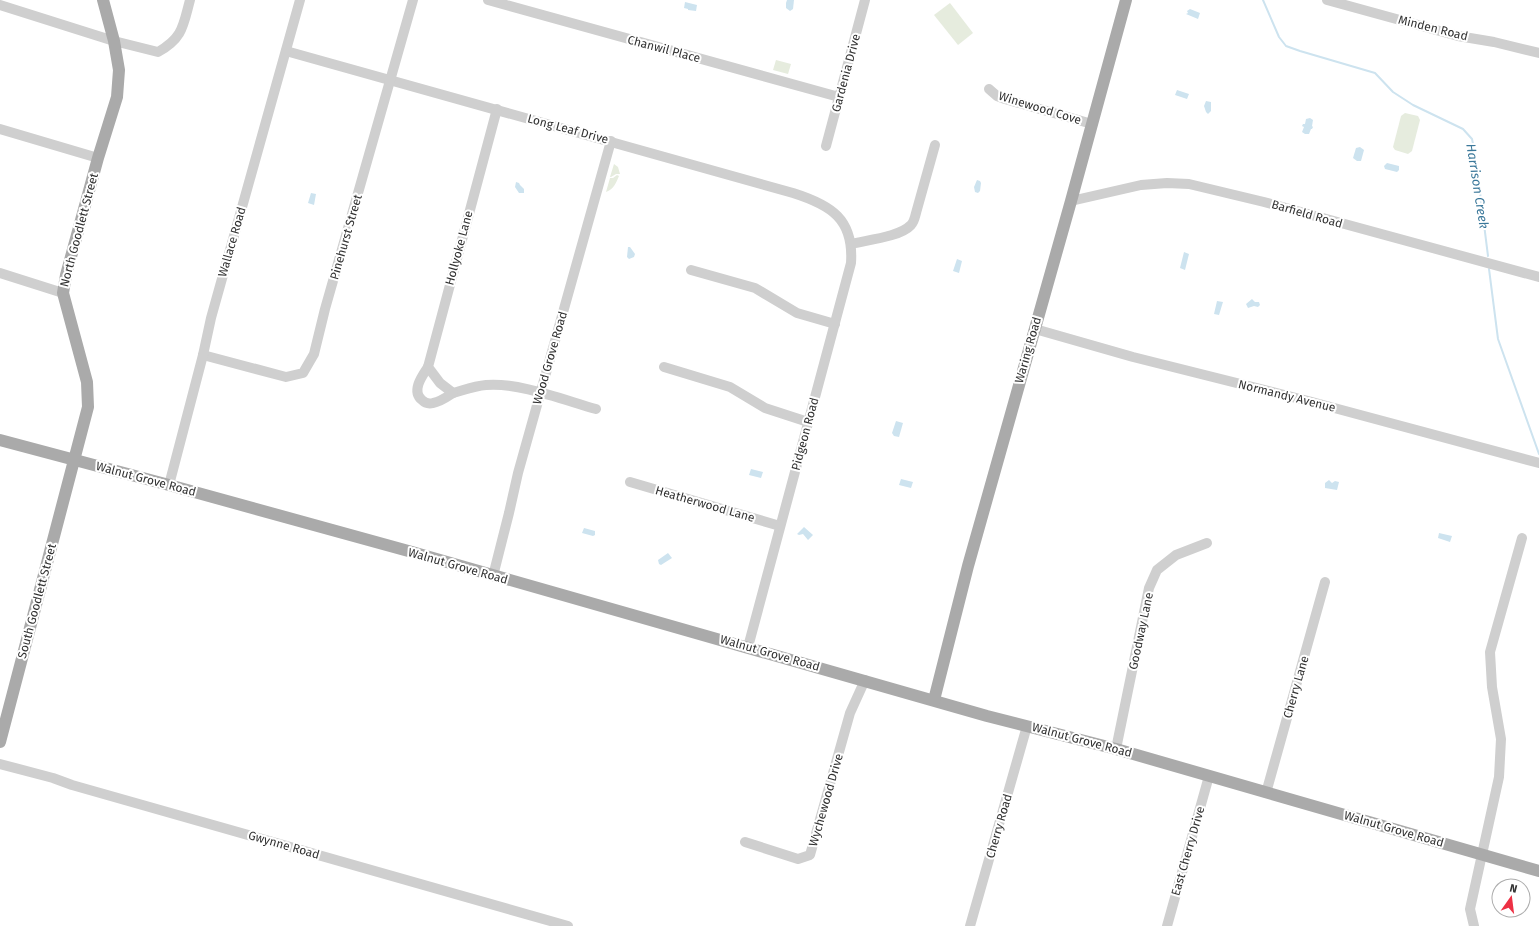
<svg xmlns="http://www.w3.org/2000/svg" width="1539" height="926" font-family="'Fira Sans',sans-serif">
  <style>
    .green { fill: #e6ecde }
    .water { fill: #cde3ef }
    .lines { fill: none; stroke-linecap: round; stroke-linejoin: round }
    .stream { stroke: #cde3ef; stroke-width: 2 }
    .minor { stroke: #cfcfcf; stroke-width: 10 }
    .major { stroke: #aaa; stroke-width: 12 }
    .labels { text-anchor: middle; stroke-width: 4; stroke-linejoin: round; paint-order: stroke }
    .street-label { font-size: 12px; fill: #323232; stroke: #fff }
    .water-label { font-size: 13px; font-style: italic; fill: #3b789a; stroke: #fff }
  </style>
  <rect width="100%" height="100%" fill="#fff"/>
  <g class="green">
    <path d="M 950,3 L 973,33 L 958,45 L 934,15 Z"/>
    <path d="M 776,60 L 791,64 L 788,74 L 773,70 Z"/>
    <path d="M 1405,113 L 1418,116 L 1420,120 L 1412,151 L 1408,154 L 1395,150 L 1393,147 L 1401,116 Z"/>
    <path d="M 614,164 L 618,167 L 620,174 L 616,174 L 611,177 L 610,177 Z"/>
    <path d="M 617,175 L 619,176 C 616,183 614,189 606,192 L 610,178 L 613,178 Z"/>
  </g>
  <g class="water">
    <path d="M 787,0 L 794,0 L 793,9 L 790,11 L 786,8 L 786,3 Z"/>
    <path d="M 685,2 L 697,5 L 696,11 L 688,10 L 688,9 L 684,8 Z"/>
    <path d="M 1190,9 L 1200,13 L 1198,19 L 1186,14 L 1188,13 L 1187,11 Z"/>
    <path d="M 1177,90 L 1189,94 L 1187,99 L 1175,95 Z"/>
    <path d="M 1206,101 L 1211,102 L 1211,111 L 1208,114 L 1206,112 L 1204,106 Z"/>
    <path d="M 1310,118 L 1313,120 L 1312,126 L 1313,127 L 1312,129 L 1311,129 L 1309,134 L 1305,134 L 1302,132 L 1304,127 L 1302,126 L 1303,124 L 1305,124 L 1306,119 Z"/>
    <path d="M 1360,147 L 1364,150 L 1361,161 L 1357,161 L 1353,158 L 1356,148 Z"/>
    <path d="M 1387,163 L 1399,166 L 1399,170 L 1397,172 L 1385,169 L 1384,166 Z"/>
    <path d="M 977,180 L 980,181 L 981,183 L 980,191 L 978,193 L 975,192 L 974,187 Z"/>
    <path d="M 516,182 L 519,183 L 520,185 L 524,189 L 524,193 L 519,193 L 515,187 Z"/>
    <path d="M 311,193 L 316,194 L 314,205 L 308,203 Z"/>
    <path d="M 628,247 L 630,247 L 635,254 L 634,257 L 629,259 L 627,257 Z"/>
    <path d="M 1184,252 L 1189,254 L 1185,270 L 1180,268 Z"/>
    <path d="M 957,259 L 962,261 L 959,273 L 953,271 Z"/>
    <path d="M 1252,299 L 1255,302 L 1259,302 L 1260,305 L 1258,307 L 1254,306 L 1248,308 L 1246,304 Z"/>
    <path d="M 1217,301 L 1223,302 L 1219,315 L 1214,314 Z"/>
    <path d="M 896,421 L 903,423 L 899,437 L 894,436 L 892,433 Z"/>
    <path d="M 751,469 L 763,472 L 761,478 L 749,475 Z"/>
    <path d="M 901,479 L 913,482 L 911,488 L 899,485 Z"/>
    <path d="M 1329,480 L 1332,483 L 1335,481 L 1339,482 L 1337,490 L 1325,488 L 1325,483 Z"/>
    <path d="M 804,527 L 813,535 L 808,540 L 803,534 L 799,535 L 797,534 Z"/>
    <path d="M 584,528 L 595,531 L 595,535 L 593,536 L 582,533 Z"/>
    <path d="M 1439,533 L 1452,536 L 1450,542 L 1438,538 Z"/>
    <path d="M 668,553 L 672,558 L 661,565 L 659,564 L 658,560 Z"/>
  </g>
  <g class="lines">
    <g class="stream">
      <path d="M 1263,0 L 1279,37 L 1286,46 L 1300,51 L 1375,73 L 1393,92 L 1413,105 L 1463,129 L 1472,139 L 1475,153 L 1488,256"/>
      <path d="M 1489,269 L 1498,339 L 1539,454"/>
    </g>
    <g class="minor">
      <path d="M 488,0 L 839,97"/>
      <path d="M 1327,0 L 1458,36 L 1494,42 L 1539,53"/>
      <path d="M 0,5 L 114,41 L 158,52 C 183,38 183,26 190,0"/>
      <path d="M 286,51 L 793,193 C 831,205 854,219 851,263 L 748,647"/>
      <path d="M 989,89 L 997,96 L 1005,99 L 1092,124"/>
      <path d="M 497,109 L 428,367 L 440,383 L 453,393 C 464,390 474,386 486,385 C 518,382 564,400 596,409"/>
      <path d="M 0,129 L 98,158"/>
      <path d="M 826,146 L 865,0"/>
      <path d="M 1071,201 L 1141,185 L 1167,183 L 1189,184 L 1264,202 L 1539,277"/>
      <path d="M 851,244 C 867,240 900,237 911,225 C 914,222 915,217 916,213 L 935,145"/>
      <path d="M 691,270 L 755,288 L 797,313 L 835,324"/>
      <path d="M 0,273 L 63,293"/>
      <path d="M 1035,329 L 1133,357 L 1312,402 L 1539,463"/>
      <path d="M 203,355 L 286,377 L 303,373 L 314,354 L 325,309 L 413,0"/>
      <path d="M 428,367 C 422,376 411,391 422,400 C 425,403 429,404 433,403 C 440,402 447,397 453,393"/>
      <path d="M 664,367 L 730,387 L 765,408 L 808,422"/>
      <path d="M 630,482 L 780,526"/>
      <path d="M 169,485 L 203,355 L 211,318 L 300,0"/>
      <path d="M 493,576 L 509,513 L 518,473 L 611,141"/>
      <path d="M 1116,749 L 1149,588 L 1157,570 L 1176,555 L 1207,543"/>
      <path d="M 0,764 L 53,778 L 72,785 L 568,926"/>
      <path d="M 1266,793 L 1325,582"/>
      <path d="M 745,842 L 798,859 L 810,855 L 850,713 L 865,680"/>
      <path d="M 970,926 L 1027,726"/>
      <path d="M 1167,926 L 1209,776"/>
      <path d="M 1474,926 L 1470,909 L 1499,777 L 1501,739 L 1492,687 L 1490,652 L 1522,538"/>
    </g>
    <g class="major">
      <path d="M 0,440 L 169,485 L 412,552 L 987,716 L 1116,749 L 1539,871"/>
      <path d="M 934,700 L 968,566 L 1071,201 L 1126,0"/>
      <path d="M 0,742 L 88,407 L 87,382 L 63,293 L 66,275 L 98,158 L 117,97 L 119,70 L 114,41 L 103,0"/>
    </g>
  </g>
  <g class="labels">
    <g class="street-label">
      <text transform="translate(1433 28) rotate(14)" y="4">Minden Road</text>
      <text transform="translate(664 49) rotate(15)" y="4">Chanwil Place</text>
      <text transform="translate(846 73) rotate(-75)" y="4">Gardenia Drive</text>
      <text transform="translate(1040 108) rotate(17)" y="4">Winewood Cove</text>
      <text transform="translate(568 129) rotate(15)" y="4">Long Leaf Drive</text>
      <text transform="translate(1307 214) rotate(16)" y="4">Barfield Road</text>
      <text transform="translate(79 230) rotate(-75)" y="4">North Goodlett Street</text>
      <text transform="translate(346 237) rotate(-74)" y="4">Pinehurst Street</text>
      <text transform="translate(232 242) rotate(-74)" y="4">Wallace Road</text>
      <text transform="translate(459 248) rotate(-75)" y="4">Hollyoke Lane</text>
      <text transform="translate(1028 350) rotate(-74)" y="4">Waring Road</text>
      <text transform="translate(550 358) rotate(-74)" y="4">Wood Grove Road</text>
      <text transform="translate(1287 396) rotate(14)" y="4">Normandy Avenue</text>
      <text transform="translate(805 434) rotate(-75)" y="4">Pidgeon Road</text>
      <text transform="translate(146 479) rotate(15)" y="4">Walnut Grove Road</text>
      <text transform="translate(705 504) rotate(16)" y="4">Heatherwood Lane</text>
      <text transform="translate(458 566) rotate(16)" y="4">Walnut Grove Road</text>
      <text transform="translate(37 601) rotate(-75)" y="4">South Goodlett Street</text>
      <text transform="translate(1141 631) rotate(-78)" y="4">Goodway Lane</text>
      <text transform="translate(770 653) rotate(16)" y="4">Walnut Grove Road</text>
      <text transform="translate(1296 687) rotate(-74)" y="4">Cherry Lane</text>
      <text transform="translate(1082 740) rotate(15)" y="4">Walnut Grove Road</text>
      <text transform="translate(826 800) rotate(-74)" y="4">Wychewood Drive</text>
      <text transform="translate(999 826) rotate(-74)" y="4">Cherry Road</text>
      <text transform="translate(1394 829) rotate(16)" y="4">Walnut Grove Road</text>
      <text transform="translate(284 845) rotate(16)" y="4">Gwynne Road</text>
      <text transform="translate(1188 851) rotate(-74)" y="4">East Cherry Drive</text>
    </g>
    <g class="water-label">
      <text transform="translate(1478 186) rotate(81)" y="5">Harrison Creek</text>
    </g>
  </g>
  <g transform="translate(1511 898) rotate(14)"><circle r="19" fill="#ffffff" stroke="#adadad"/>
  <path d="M0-3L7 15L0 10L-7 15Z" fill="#ed3044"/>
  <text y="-6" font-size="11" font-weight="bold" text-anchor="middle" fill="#323232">N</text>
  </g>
</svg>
